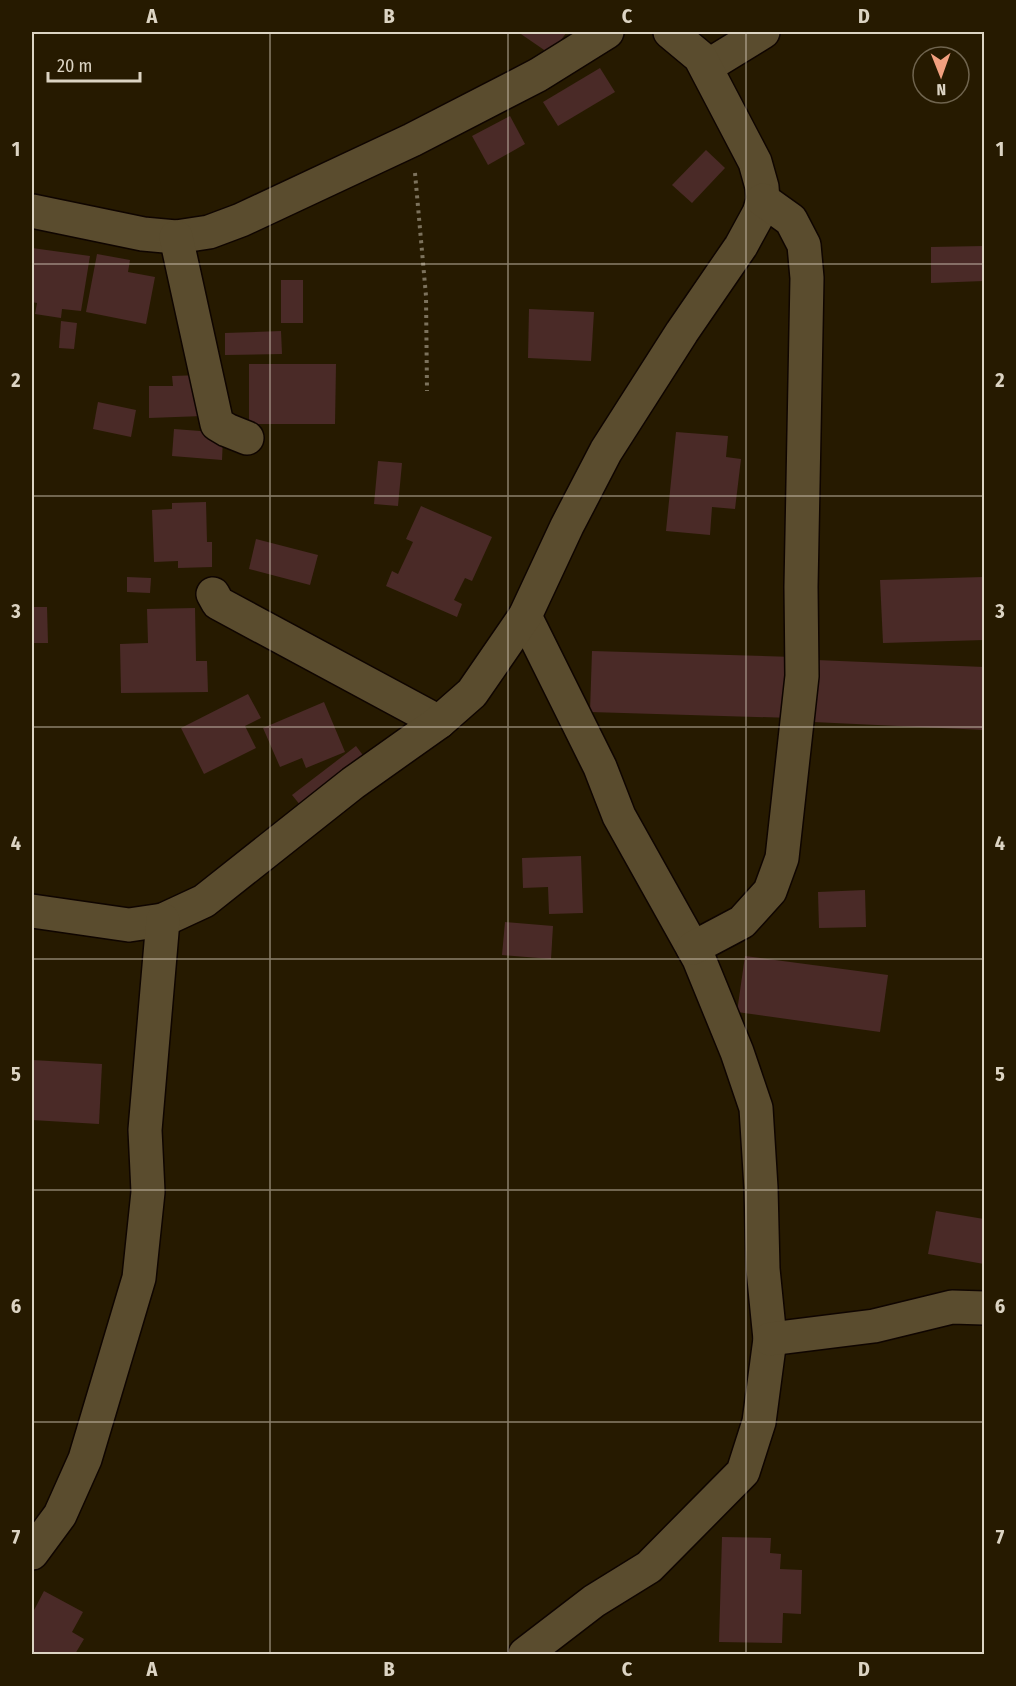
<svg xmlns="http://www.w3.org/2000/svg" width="1016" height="1686" font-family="'Fira Sans Condensed',sans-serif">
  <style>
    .building { fill: #4a2a27 }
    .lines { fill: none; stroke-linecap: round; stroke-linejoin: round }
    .minor-casing { stroke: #0f0500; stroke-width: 36 }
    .path { stroke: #7c725c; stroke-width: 4; stroke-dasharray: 3 4.5; stroke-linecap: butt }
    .minor { stroke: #5a4c2e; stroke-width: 33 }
    .grid { fill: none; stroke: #dcd4c3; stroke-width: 1.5; stroke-opacity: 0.55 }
    .neatline { fill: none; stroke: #dcd4c3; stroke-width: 2 }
    .grid-label { font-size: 20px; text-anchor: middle; font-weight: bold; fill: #dcd4c3 }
  </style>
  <rect width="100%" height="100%" fill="#261a00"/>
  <g class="building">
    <path d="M 518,32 L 567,32 L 550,54 Z"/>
    <path d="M 600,68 L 615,92 L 558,126 L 543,102 Z"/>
    <path d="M 510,116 L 525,144 L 488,165 L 472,136 Z"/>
    <path d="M 706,150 L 725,168 L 692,203 L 672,185 Z"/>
    <path d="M 984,246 L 984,281 L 931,283 L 931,247 Z"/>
    <path d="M 32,248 L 90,256 L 81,311 L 62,309 L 61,318 L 35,314 L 37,303 L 32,302 Z"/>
    <path d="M 97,254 L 130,260 L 128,272 L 155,277 L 146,324 L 86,312 Z"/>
    <rect x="281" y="280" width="22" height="43"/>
    <path d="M 529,309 L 594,312 L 591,361 L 528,358 Z"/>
    <path d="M 61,321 L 77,323 L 74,349 L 59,348 Z"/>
    <path d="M 281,331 L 282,354 L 225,355 L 225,333 Z"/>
    <path d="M 249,364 L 336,364 L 335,424 L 249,424 Z"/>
    <path d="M 202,375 L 203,416 L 149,418 L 149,386 L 173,386 L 172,376 Z"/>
    <path d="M 98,402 L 136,410 L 131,437 L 93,429 Z"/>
    <path d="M 174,429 L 213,432 L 223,437 L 222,460 L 172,456 Z"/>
    <path d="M 676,432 L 728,436 L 726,457 L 741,459 L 735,509 L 712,507 L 710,535 L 666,531 Z"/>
    <path d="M 378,461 L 402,463 L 398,506 L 374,504 Z"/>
    <path d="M 206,502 L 207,542 L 212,542 L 212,567 L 178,568 L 178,561 L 154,562 L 152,510 L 172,509 L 172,503 Z"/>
    <path d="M 421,506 L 492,537 L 472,581 L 465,578 L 454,600 L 462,604 L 457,617 L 386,586 L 392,571 L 398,574 L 413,542 L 406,539 Z"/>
    <path d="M 256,539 L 318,555 L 310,585 L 249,569 Z"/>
    <path d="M 127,577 L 151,578 L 150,593 L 127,592 Z"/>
    <path d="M 984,577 L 984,640 L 883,643 L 880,580 Z"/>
    <path d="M 32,607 L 47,607 L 48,643 L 32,643 Z"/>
    <path d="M 195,608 L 196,661 L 207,661 L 208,692 L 121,693 L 120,644 L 148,643 L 147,609 Z"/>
    <path d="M 592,651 L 794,657 L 792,718 L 590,712 Z"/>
    <path d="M 816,660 L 984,667 L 984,730 L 813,722 Z"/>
    <path d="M 248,694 L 261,718 L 245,726 L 256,748 L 204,774 L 181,728 Z"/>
    <path d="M 324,702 L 345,752 L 306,768 L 302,758 L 280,767 L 263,728 Z"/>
    <path d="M 356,746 L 368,762 L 305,811 L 292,795 Z"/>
    <path d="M 581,856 L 583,913 L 549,914 L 548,887 L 523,888 L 522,858 Z"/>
    <path d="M 865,890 L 866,927 L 819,928 L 818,892 Z"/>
    <path d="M 505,922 L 553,926 L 551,959 L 502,955 Z"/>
    <path d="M 745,956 L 888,975 L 880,1032 L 737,1012 Z"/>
    <path d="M 32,1060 L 102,1064 L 99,1124 L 32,1120 Z"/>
    <path d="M 936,1211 L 984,1219 L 984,1264 L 928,1254 Z"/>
    <path d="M 722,1537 L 771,1538 L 770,1553 L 781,1554 L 780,1569 L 802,1570 L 801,1614 L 783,1613 L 782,1643 L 719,1642 Z"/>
    <path d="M 44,1591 L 83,1612 L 72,1632 L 84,1639 L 75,1654 L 32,1654 L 32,1614 Z"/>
  </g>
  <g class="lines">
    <defs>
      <g id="minor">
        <path d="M 706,67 L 763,32"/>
        <path d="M 32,211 L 143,234 L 176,237 L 209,232 L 241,220 L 412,140 L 538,75 L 607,32"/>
        <path d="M 176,237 L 217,424 L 227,430 L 247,438"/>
        <path d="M 213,594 L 218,603 L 439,722"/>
        <path d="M 525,616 L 600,767 L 619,816 L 699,959 L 737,1052 L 756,1108 L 761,1188 L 763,1269 L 770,1339 L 759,1422 L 743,1472 L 649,1567 L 594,1601 L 525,1654"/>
        <path d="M 32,911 L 129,925 L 163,920 L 204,901 L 353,783 L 439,722 L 472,693 L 525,616 L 567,526 L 606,451 L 682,332 L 741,246 L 759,213 L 763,200 L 762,187 L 755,162 L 700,57 L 670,32"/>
        <path d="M 693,948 L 742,922 L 770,891 L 782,858 L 802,676 L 801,587 L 807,278 L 804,245 L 791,220 L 763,200"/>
        <path d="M 770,1339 L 874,1326 L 952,1307 L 984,1308"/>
        <path d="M 32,1553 L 60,1515 L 85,1459 L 139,1278 L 148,1192 L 145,1130 L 163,920"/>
      </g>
    </defs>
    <use href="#minor" class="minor-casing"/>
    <path class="path" d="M 415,173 L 426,296 L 427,391"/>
    <use href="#minor" class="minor"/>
  </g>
  <path class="grid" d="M 270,32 L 270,1654M 508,32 L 508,1654M 746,32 L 746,1654M 32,264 L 984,264M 32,496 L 984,496M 32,727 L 984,727M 32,959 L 984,959M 32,1190 L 984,1190M 32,1422 L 984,1422"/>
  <rect width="1016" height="1686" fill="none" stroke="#261a00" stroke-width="66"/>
  <g transform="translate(941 75) rotate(179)"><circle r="28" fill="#261a00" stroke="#6f644e" stroke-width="1.5"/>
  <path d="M0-4.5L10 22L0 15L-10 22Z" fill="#f2a07f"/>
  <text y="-9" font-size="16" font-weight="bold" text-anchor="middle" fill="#dcd4c3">N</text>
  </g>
  <path d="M48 72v9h92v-9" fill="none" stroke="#dcd4c3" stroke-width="3"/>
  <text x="57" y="72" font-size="18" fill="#dcd4c3" stroke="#261a00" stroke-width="4.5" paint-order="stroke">20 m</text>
  <rect x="33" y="33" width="950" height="1620" class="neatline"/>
  <g class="grid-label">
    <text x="152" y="23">A</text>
    <text x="389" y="23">B</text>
    <text x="627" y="23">C</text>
    <text x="864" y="23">D</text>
    <text x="16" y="156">1</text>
    <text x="1000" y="156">1</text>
    <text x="16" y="387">2</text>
    <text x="1000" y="387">2</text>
    <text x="16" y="618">3</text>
    <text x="1000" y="618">3</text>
    <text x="16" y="850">4</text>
    <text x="1000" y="850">4</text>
    <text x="16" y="1081">5</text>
    <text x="1000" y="1081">5</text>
    <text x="16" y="1313">6</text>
    <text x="1000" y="1313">6</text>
    <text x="16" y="1544">7</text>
    <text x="1000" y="1544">7</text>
    <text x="152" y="1676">A</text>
    <text x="389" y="1676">B</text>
    <text x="627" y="1676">C</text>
    <text x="864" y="1676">D</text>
  </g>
</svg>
